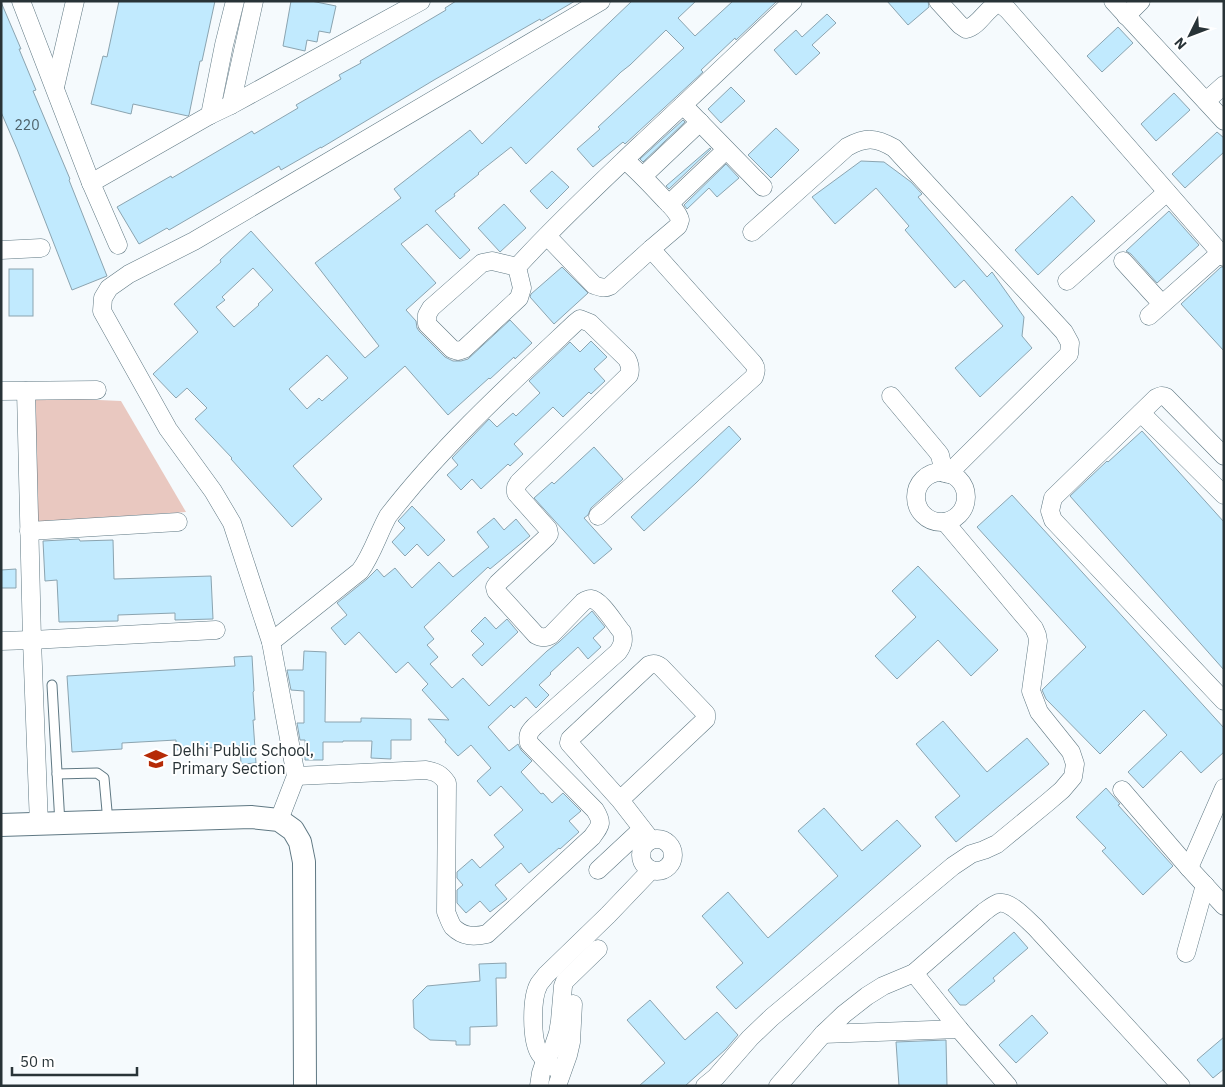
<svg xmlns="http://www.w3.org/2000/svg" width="1225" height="1087" font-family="'IBM Plex Sans',sans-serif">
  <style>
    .park { fill: #e9c8c0 }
    .building { fill: #c1eafe; stroke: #8ba4b0; fill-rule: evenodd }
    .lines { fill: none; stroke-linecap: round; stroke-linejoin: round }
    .service-casing { stroke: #5f7883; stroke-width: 11 }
    .minor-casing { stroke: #5f7883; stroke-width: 19 }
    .tertiary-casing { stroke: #5f7883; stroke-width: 24 }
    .service { stroke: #fff; stroke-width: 9 }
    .minor { stroke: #fff; stroke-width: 18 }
    .tertiary { stroke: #fff; stroke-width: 22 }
    .labels { text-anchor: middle; stroke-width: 4; stroke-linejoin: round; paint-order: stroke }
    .number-label { font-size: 14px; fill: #4e6169 }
    .poi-label { font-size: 16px; fill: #283337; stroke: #fff; text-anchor: start }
  </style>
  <rect width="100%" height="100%" fill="#f5fafd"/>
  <path class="park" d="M 32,397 L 121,401 L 186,512 L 34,522 Z"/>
  <g class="building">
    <path d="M 119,1 L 215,1 L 202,61 L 200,61 L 189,115 L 188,116 L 133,104 L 131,114 L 91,104 L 103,56 L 107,57 Z"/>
    <path d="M 291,1 L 311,1 L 336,6 L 330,33 L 319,31 L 317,42 L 307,40 L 305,51 L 283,46 Z"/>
    <path d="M 456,1 L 575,1 L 541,21 L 540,19 L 434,80 L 321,148 L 321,147 L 281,170 L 279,166 L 169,230 L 167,228 L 139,244 L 117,207 L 171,176 L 172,178 L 252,131 L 254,134 L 298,108 L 296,105 L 341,79 L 339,75 L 361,63 L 360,61 L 446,10 L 445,8 Z"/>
    <path d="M 632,1 L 696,1 L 678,18 L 695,36 L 733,1 L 777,1 L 736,40 L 735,38 L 701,70 L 703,72 L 625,144 L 623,142 L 593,167 L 577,149 L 600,129 L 598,127 L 684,48 L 666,30 L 630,65 L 621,72 L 526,164 L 511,147 L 478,173 L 479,174 L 454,194 L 455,196 L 435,211 L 470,250 L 460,259 L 427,224 L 401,244 L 436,283 L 406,310 L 416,321 L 417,328 L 419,331 L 445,357 L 453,361 L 461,361 L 468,359 L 510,320 L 532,343 L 515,359 L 514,357 L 490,379 L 489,378 L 448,415 L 405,366 L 293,466 L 322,499 L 292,527 L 231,459 L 232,458 L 195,419 L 207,408 L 187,388 L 176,398 L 153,374 L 198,332 L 174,304 L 221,262 L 220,260 L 251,231 L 365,358 L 379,346 L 315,263 L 401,198 L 394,189 L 470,130 L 482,144 ZM 253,268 L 273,290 L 258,304 L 259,305 L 234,327 L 216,307 L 225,300 L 222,297 ZM 327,355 L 348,378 L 322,401 L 319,398 L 307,409 L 289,389 Z"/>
    <path d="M 887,1 L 928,1 L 929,7 L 908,25 Z"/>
    <path d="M 1,2 L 21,49 L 19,49 L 36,90 L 33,91 L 70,179 L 69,180 L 107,276 L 72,290 L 17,149 L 1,112 Z"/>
    <path d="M 827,14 L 836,23 L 812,45 L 820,53 L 796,75 L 774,50 L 796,30 L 802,37 Z"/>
    <path d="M 1118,27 L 1133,43 L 1102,72 L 1087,56 Z"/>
    <path d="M 731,87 L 745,101 L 721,123 L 708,109 Z"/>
    <path d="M 1174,93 L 1190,110 L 1156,141 L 1141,124 Z"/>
    <path d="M 683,120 L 685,122 L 643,162 L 640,159 Z"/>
    <path d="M 776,128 L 799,150 L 771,178 L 748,155 Z"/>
    <path d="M 1217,132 L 1224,138 L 1224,152 L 1185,188 L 1172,174 Z"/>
    <path d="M 710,148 L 711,149 L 669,189 L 666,186 Z"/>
    <path d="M 861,161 L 884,162 L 911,182 L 922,194 L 918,197 L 987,277 L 992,272 L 1024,317 L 1022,336 L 1032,348 L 980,397 L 955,368 L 1003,326 L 964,280 L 955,288 L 905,230 L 909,226 L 876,188 L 835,224 L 812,197 Z"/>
    <path d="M 726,164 L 739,178 L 717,197 L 709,188 L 687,209 L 684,205 Z"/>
    <path d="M 552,171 L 569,187 L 547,209 L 530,191 Z"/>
    <path d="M 1072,196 L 1095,221 L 1038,275 L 1015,250 Z"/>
    <path d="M 504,204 L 526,228 L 500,252 L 478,228 Z"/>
    <path d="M 1169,211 L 1199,245 L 1157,283 L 1131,254 L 1126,251 Z"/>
    <path d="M 562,267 L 588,293 L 554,324 L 530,297 L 531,294 Z"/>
    <path d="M 1221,267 L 1224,267 L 1224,351 L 1181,304 Z"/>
    <rect x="9" y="269" width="24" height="47"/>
    <path d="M 591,341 L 607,357 L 594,369 L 605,381 L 591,394 L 589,392 L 563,417 L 553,407 L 514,444 L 523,454 L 510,466 L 508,464 L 481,489 L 472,479 L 461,490 L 447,475 L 458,465 L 452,458 L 489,419 L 497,427 L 513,413 L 516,416 L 540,393 L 529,381 L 570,342 L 580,352 Z"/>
    <path d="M 729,426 L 741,439 L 696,483 L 644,531 L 631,517 Z"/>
    <path d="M 1142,431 L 1224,522 L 1224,670 L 1070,496 L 1107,461 L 1108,462 Z"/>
    <path d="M 594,447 L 623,479 L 591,508 L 588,515 L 584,518 L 612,549 L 594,564 L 534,498 L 552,482 L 554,484 Z"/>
    <path d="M 1012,495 L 1224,728 L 1224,752 L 1201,773 L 1181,751 L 1143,788 L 1128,772 L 1167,735 L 1144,710 L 1100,754 L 1046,699 L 1042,690 L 1086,647 L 977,527 Z"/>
    <path d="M 412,506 L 445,540 L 428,556 L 417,544 L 405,556 L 392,542 L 405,528 L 398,521 Z"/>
    <path d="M 494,518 L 504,530 L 516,519 L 530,536 L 490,569 L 488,567 L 424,627 L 434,639 L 427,645 L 438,657 L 430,664 L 452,688 L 463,678 L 489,706 L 547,651 L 559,642 L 592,611 L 605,627 L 593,638 L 601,647 L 588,659 L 578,647 L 550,673 L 551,674 L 539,685 L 549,695 L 536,708 L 526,697 L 514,708 L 511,705 L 488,727 L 509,751 L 518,744 L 521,750 L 532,761 L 521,772 L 541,794 L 543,793 L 552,803 L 563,793 L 581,811 L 569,821 L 579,832 L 560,849 L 559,848 L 529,873 L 521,863 L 495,885 L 507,899 L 490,912 L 480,901 L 466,913 L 457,903 L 457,890 L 463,885 L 457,878 L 457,872 L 472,859 L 480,868 L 504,847 L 494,835 L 523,810 L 501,786 L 490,796 L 477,781 L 491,768 L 471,745 L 458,756 L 445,742 L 446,740 L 428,719 L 449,720 L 422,690 L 428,684 L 408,662 L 396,673 L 359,632 L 345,645 L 331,628 L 347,615 L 337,603 L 367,579 L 377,569 L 384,577 L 395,568 L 412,588 L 439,562 L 453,577 L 489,547 L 477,532 Z"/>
    <path d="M 79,539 L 80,541 L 113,540 L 114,579 L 211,576 L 213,619 L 175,620 L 175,613 L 118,615 L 118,621 L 59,622 L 57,580 L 45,581 L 43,541 Z"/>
    <path d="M 918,566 L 998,650 L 971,676 L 938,640 L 897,679 L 875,656 L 916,617 L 892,591 Z"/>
    <path d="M 16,569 L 16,588 L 1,588 L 1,570 Z"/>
    <path d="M 485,617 L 496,629 L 507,619 L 518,632 L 482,666 L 472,655 L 484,644 L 471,631 Z"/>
    <path d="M 304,651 L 326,652 L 325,722 L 361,722 L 361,718 L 411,719 L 411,740 L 391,740 L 391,759 L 371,758 L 372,741 L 343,741 L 343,742 L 323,742 L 323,760 L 305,760 L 305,740 L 300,740 L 297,723 L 304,723 L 304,691 L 291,690 L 287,670 L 303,670 Z"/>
    <path d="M 252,656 L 254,691 L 253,692 L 255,720 L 253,720 L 256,763 L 241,764 L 240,746 L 176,750 L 176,740 L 122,743 L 122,749 L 72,752 L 67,676 L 235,666 L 234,657 Z"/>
    <path d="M 943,721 L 987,772 L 1027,738 L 1049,764 L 956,842 L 935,817 L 960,796 L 916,744 Z"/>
    <path d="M 1106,788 L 1120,804 L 1118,805 L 1173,866 L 1143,895 L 1102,851 L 1106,848 L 1076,817 Z"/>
    <path d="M 824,808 L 862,851 L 897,820 L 921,846 L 736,1009 L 716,987 L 743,963 L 702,916 L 728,892 L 768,938 L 838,876 L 798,831 Z"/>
    <path d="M 1014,932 L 1028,948 L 993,978 L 995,981 L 966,1005 L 960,1005 L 948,990 Z"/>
    <path d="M 506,963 L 506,978 L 496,978 L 497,1026 L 470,1027 L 470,1045 L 456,1045 L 456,1041 L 430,1040 L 414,1028 L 413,1000 L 427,986 L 480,981 L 479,964 Z"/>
    <path d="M 650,1000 L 685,1040 L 717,1012 L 738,1035 L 726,1049 L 685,1086 L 639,1086 L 665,1063 L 627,1020 Z"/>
    <path d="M 1032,1015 L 1048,1033 L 1016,1063 L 999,1045 Z"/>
    <path d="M 1224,1037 L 1224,1069 L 1213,1078 L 1197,1060 Z"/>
    <path d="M 946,1040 L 947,1086 L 899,1086 L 896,1042 Z"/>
  </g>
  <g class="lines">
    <defs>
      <g id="service">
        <path d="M 52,685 L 60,824"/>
        <path d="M 57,774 L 97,773 L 104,778 L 108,822"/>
      </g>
      <g id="minor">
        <path d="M 21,1 L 91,183 L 118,245"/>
        <path d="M 938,1 L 960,25 L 966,29 C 979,26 985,10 997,4 L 1002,5 L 1008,10 L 1224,257"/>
        <path d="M 1113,1 L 1224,121"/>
        <path d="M 1126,16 L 1141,1"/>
        <path d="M 55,87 L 75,1"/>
        <path d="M 1206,101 L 1224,85"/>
        <path d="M 231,105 L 254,1"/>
        <path d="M 683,105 L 763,187"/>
        <path d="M 210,115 L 224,45 L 235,1"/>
        <path d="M 643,176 L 700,122"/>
        <path d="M 91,183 L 210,115 L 231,105 L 421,1"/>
        <path d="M 669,204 L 726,150"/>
        <path d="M 752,232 L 847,147 C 866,137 875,137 894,148 L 1064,332 L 1070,343 L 1069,354 L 948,474"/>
        <path d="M 547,236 L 594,285 C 600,287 604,289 610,286 L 651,249"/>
        <path d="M 1,250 L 41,248"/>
        <path d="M 1123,261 L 1162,304"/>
        <path d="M 517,267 L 492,261 L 482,263 L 431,308 L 427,315 L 427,324 L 452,349 L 458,351 L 464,349 L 519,298 L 522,288 L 517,267 C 555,225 597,186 638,147 C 690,99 741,50 793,1"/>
        <path d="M 1067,281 L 1167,192"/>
        <path d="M 1149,316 L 1220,253"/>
        <path d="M 1,391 L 97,390"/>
        <path d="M 26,391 L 32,640 L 39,825"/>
        <path d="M 891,396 L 937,451 L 940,455 L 944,473"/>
        <path d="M 1141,413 L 1224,495"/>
        <path d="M 1224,456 L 1166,397 C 1162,395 1160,396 1156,398 L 1053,498 L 1050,511 L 1053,520 L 1224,701"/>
        <circle cx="941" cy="497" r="25"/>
        <path d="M 598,516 L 754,377 C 756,371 757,368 753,363 L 651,249 L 678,226 L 680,220 C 678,212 670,205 664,199 C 651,185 639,172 625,160"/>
        <path d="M 29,531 L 178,522"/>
        <path d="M 1,641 L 32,640 L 216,630"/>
        <path d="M 271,642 L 360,571 C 372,555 378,534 388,516 C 443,445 510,384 575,323 L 580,319 L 590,323 L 627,359 C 630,365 631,369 629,375 L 519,482 L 516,487 L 516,493 L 548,529 L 549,534 L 547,537 L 498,583 L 495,587 L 496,591 L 536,635 C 542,638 545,638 551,635 L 583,602 C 586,600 588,599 591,599 C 601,600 615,624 622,632 C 624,640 623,645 618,652 L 535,726 C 529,732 527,735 529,743 L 595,810 C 603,823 601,825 592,837 L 487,934 C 474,937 463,937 453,927 C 450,923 448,916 446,912 L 447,783 C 441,774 436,772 426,770 L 296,776"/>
        <path d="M 1122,790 L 1189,868 L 1224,906"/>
        <path d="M 620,800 L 706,719 L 706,714 L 661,667 C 657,664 654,663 649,665 L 570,739 L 569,743 L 620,800 L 651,840"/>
        <path d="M 279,820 L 296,776 L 271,642 L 232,523 L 213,491 L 168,429 L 102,311 L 103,298 L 109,288 L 129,274 L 194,241 L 601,1"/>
        <circle cx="657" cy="855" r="16"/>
        <path d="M 1189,868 L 1224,788"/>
        <path d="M 598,870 L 642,829"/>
        <path d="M 1186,953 L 1205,885"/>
        <path d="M 914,973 L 959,1029 L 1008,1086"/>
        <path d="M 823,1034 L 959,1029"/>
        <path d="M 561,1072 C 554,1067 545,1062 540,1054 C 531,1041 531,998 539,984 C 541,981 544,978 546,975 L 608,915 L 651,870"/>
        <path d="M 539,1086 L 541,1073 L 545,1061 L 553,1048 L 558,1033 L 560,1021 L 563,986 L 565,981 L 598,949"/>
        <path d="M 557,1086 L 568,1055 L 571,1042 L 573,1004"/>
        <path d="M 705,1086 L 716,1077 L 750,1038 L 772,1017 L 953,866 L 971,854 L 984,850 L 997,844 L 1048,802 L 1062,790 L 1073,777 L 1075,764 L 1071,752 L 1039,712 L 1031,691 L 1038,641 L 1037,635 L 1034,628 L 945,522"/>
        <path d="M 778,1086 L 823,1034 L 844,1014 L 867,996 L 883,986 L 914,973 L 984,912 C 988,909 993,905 998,903 C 1010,900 1027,920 1035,927 L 1181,1086"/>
      </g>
      <path id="tertiary" d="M 1,825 L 251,817 L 279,820 L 293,830 L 300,842 L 304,862 L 305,1086"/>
    </defs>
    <use href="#service" class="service-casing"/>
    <use href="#minor" class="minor-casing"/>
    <use href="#tertiary" class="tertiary-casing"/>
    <use href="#service" class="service"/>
    <use href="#minor" class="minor"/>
    <use href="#tertiary" class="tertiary"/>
  </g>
  <defs>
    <symbol id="school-bare" viewBox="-9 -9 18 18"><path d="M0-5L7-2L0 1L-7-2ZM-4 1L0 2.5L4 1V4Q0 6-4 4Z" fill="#b62b07" stroke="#fff" stroke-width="2.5" paint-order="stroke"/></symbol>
  </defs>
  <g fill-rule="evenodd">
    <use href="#school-bare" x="140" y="743" width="32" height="32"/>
  </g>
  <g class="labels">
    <g class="number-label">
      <text x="27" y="130">220</text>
    </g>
    <g class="poi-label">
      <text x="172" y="756">Delhi Public School,<tspan x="172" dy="18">Primary Section</tspan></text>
    </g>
  </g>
  <rect width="1225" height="1087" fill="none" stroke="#283337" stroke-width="5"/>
  <g transform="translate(1190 35) rotate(228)" stroke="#ffffff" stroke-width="4" paint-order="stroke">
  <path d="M0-4L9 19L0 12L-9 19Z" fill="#283337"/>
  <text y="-8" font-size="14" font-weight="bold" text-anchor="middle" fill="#283337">N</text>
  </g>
  <path d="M12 1067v8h125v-8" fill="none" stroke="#283337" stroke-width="2.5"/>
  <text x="20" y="1067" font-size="15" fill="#283337" stroke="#ffffff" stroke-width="4" paint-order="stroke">50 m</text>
</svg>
